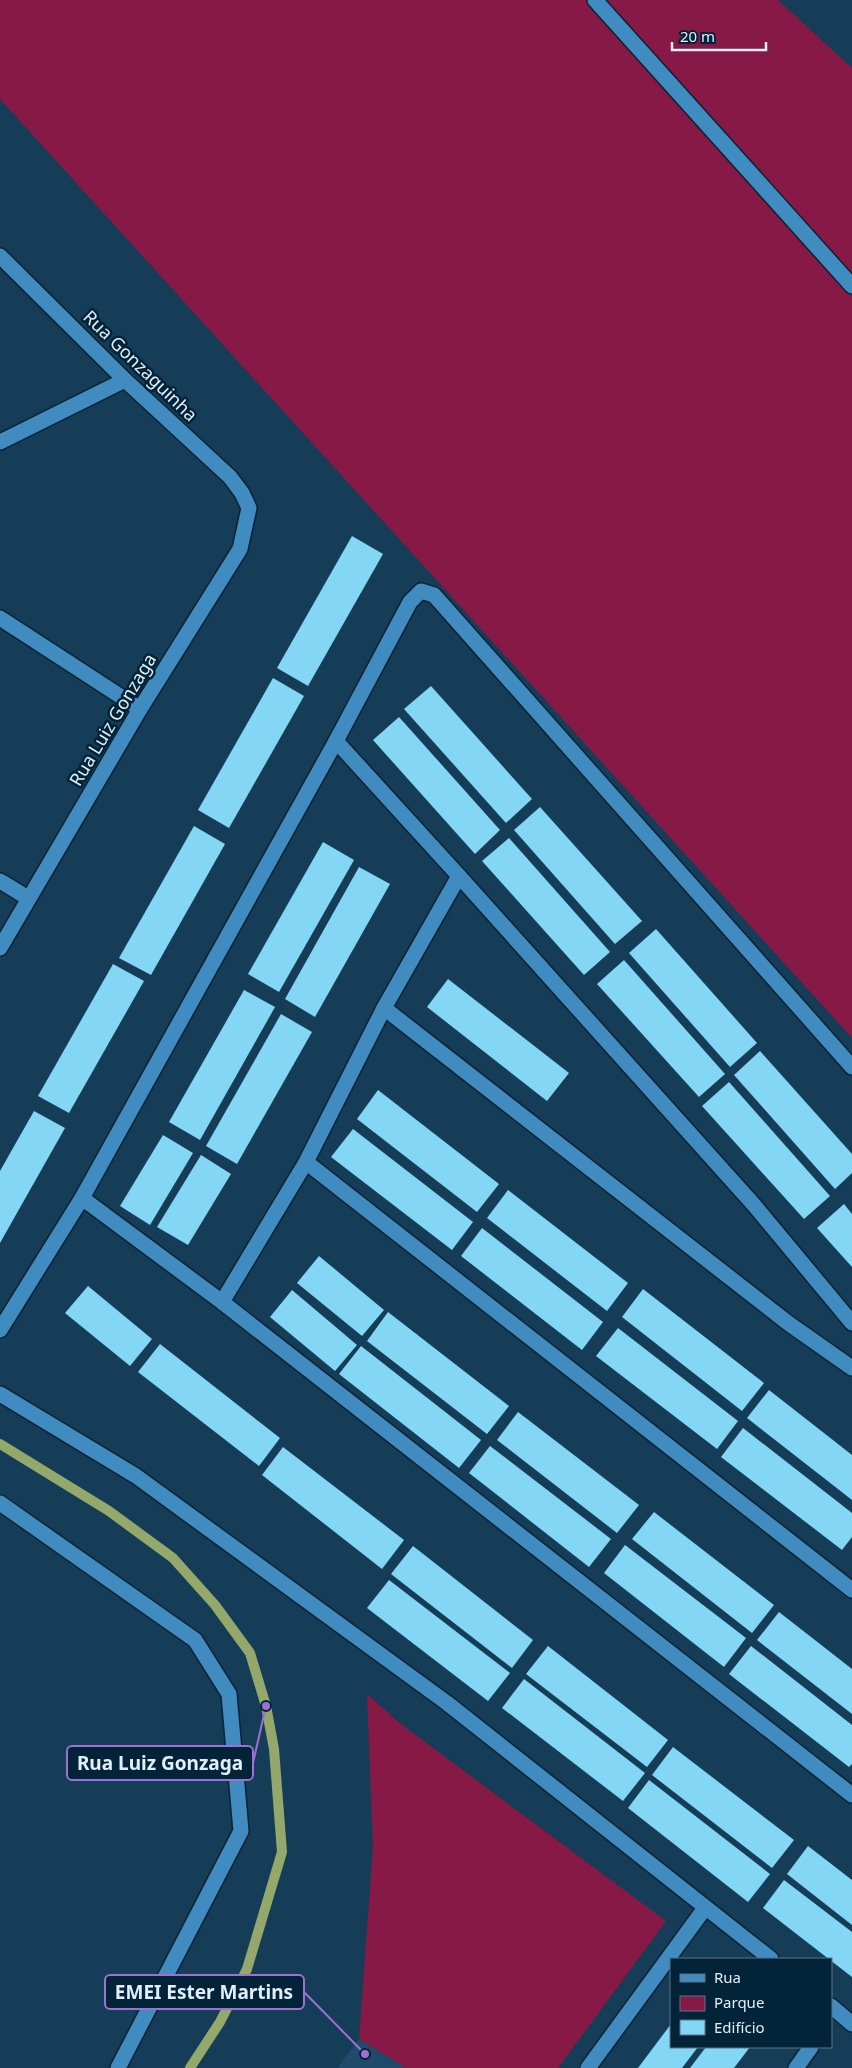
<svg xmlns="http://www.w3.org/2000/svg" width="852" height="2068" font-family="'Noto Sans',sans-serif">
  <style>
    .built { fill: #1f4a69 }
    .green { fill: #871946 }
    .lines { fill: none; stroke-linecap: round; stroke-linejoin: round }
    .stream { stroke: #94a86b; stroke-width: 10 }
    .building { fill: #83d7f4 }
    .minor-casing { stroke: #0b2233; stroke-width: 18 }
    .minor { stroke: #408bbf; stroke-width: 15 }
    .labels { text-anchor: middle; stroke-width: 5; stroke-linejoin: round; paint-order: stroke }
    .street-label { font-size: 18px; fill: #e0effa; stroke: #032338 }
    .leader { fill: none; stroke: #9e70d4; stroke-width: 2 }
    .callout-dot { fill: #9e70d4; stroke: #032338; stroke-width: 2 }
    .callout { fill: #032338; stroke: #9e70d4; stroke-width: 2 }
    .callout-label { font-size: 19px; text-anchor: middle; font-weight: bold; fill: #e0effa }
  </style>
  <rect width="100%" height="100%" fill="#153d58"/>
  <path class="built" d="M 359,2039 L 406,2068 L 337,2068 Z"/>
  <g class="green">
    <path d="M 0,0 L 778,0 L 852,68 L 852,1038 L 0,99 Z"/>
    <path d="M 367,1694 L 402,1725 L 666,1921 L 558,2068 L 406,2068 L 359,2039 L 373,1847 Z"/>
  </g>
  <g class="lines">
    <path class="stream" d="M 0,1444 L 109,1511 L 173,1558 L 215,1605 L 250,1653 L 266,1706 L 274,1749 L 282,1852 L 247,1969 L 220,2022 L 190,2068"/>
  </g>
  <g class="building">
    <path d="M 352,536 L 383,554 L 308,686 L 277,668 Z"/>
    <path d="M 273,678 L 304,696 L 229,828 L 198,810 Z"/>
    <path d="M 431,686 L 532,799 L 506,823 L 404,709 Z"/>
    <path d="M 399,717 L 500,830 L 475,854 L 373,740 Z"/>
    <path d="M 540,807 L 642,921 L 615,944 L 514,830 Z"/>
    <path d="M 194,826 L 225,844 L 151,975 L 119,958 Z"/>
    <path d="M 509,838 L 610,952 L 584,975 L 482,861 Z"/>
    <path d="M 323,842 L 354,860 L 279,992 L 248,974 Z"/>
    <path d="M 359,867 L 390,884 L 315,1017 L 285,999 Z"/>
    <path d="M 656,929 L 757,1043 L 730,1067 L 629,953 Z"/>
    <path d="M 624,960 L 725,1074 L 699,1097 L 597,984 Z"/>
    <path d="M 113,964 L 144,981 L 69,1113 L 38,1096 Z"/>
    <path d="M 448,979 L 569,1073 L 547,1101 L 427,1007 Z"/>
    <path d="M 244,990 L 275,1007 L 200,1140 L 169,1122 Z"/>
    <path d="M 281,1014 L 312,1032 L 237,1164 L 206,1146 Z"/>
    <path d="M 760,1051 L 852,1154 L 852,1173 L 835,1189 L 734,1075 Z"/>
    <path d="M 729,1082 L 830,1196 L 804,1219 L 702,1106 Z"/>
    <path d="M 378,1090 L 499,1184 L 477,1212 L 357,1119 Z"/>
    <path d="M 34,1111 L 65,1128 L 0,1243 L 0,1171 Z"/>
    <path d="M 353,1129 L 473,1222 L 452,1250 L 331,1157 Z"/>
    <path d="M 163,1135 L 193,1153 L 150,1225 L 120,1206 Z"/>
    <path d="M 201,1155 L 231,1174 L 188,1245 L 157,1227 Z"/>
    <path d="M 508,1190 L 628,1283 L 607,1311 L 487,1218 Z"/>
    <path d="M 844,1204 L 852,1214 L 852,1267 L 817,1228 Z"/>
    <path d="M 482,1228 L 603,1322 L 582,1350 L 461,1256 Z"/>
    <path d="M 319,1256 L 384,1310 L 362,1336 L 297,1283 Z"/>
    <path d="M 88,1286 L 152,1339 L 130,1366 L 65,1313 Z"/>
    <path d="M 643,1289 L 764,1383 L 742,1411 L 622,1317 Z"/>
    <path d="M 292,1290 L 357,1345 L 335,1371 L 270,1317 Z"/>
    <path d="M 388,1312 L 509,1406 L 487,1434 L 367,1341 Z"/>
    <path d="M 618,1328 L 738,1421 L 717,1449 L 596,1356 Z"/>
    <path d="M 160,1344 L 280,1438 L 259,1466 L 138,1372 Z"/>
    <path d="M 361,1346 L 481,1440 L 459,1468 L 339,1374 Z"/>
    <path d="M 769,1390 L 852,1455 L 852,1500 L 747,1418 Z"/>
    <path d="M 518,1412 L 639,1505 L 617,1533 L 497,1440 Z"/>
    <path d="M 743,1428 L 852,1513 L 852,1537 L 842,1550 L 721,1457 Z"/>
    <path d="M 490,1446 L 611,1539 L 589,1567 L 469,1473 Z"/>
    <path d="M 283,1447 L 404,1540 L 382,1569 L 262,1475 Z"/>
    <path d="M 654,1512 L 774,1605 L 752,1633 L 632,1539 Z"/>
    <path d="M 625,1545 L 746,1638 L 724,1667 L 604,1573 Z"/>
    <path d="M 413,1546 L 533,1640 L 512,1668 L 391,1574 Z"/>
    <path d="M 389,1580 L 510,1673 L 488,1701 L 367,1608 Z"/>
    <path d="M 779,1612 L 852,1669 L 852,1714 L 757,1640 Z"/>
    <path d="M 548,1646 L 668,1740 L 647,1767 L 526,1674 Z"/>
    <path d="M 751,1646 L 852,1725 L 852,1764 L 849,1767 L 729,1674 Z"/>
    <path d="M 524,1679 L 645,1773 L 623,1801 L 502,1708 Z"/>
    <path d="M 673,1747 L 794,1840 L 772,1868 L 652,1775 Z"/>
    <path d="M 649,1780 L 770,1874 L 748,1902 L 628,1808 Z"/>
    <path d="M 808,1846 L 852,1880 L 852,1925 L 787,1874 Z"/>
    <path d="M 784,1880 L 852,1932 L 852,1977 L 763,1908 Z"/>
    <path d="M 671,2024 L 671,2047 L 698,2047 L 682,2068 L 638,2068 Z"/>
    <path d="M 706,2047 L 750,2047 L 734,2068 L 690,2068 Z"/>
  </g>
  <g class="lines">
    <defs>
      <g id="minor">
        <path d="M 595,0 L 852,286"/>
        <path d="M 0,256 L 125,380 L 230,477 L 242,493 L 249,508 L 240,549 L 140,709 L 0,948"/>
        <path d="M 0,442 L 125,380"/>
        <path d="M 0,618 L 140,709"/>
        <path d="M 336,741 L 459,876"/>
        <path d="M 0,881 L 28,898"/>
        <path d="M 384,1008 L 788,1323 L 852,1368"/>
        <path d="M 306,1162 L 852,1590"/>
        <path d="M 82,1198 L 222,1302 L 852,1795"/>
        <path d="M 222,1302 L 306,1162 L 384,1008 L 459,876 L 754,1205 L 852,1323"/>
        <path d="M 0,1330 L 82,1198 L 336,741 L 410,602 L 421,591 L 434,595 L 852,1067"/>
        <path d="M 0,1394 L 136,1476 L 447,1703 L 771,1959"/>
        <path d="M 0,1503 L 195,1640 L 229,1694 L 241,1831 L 118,2068"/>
        <path d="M 831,2006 L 852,2024"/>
        <path d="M 588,2068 L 705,1908"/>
        <path d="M 796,2068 L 811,2047"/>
      </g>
    </defs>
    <use href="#minor" class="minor-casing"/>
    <use href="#minor" class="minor"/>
  </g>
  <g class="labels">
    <g class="street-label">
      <text transform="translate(140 366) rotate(44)" y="6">Rua Gonzaguinha</text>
      <text transform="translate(113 720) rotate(-59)" y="6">Rua Luiz Gonzaga</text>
    </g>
  </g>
  <path class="leader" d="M266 1706L253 1763M365 2054L304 1992"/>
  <g class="callout-dot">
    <circle cx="266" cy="1706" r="5"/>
    <circle cx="365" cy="2054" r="5"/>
  </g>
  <g class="callout">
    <rect x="67" y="1746" width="186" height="34" rx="5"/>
    <rect x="105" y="1975" width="199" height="34" rx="5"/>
  </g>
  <g class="callout-label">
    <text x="160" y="1770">Rua Luiz Gonzaga</text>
    <text x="204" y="1999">EMEI Ester Martins</text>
  </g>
  <rect x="670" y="1958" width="162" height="90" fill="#032338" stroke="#5b7586"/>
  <rect x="680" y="1974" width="25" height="8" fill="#408bbf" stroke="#5b7586"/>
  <text x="714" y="1983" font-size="15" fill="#e0effa">Rua</text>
  <rect x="680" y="1996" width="25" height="15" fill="#871946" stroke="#5b7586"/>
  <text x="714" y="2008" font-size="15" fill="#e0effa">Parque</text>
  <rect x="680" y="2020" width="25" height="15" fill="#83d7f4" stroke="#5b7586"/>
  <text x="714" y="2033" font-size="15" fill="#e0effa">Edifício</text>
  <path d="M672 42v8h94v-8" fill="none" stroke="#e0effa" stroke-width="2.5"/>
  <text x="680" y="42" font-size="15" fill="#e0effa" stroke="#032338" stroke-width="4" paint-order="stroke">20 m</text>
</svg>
